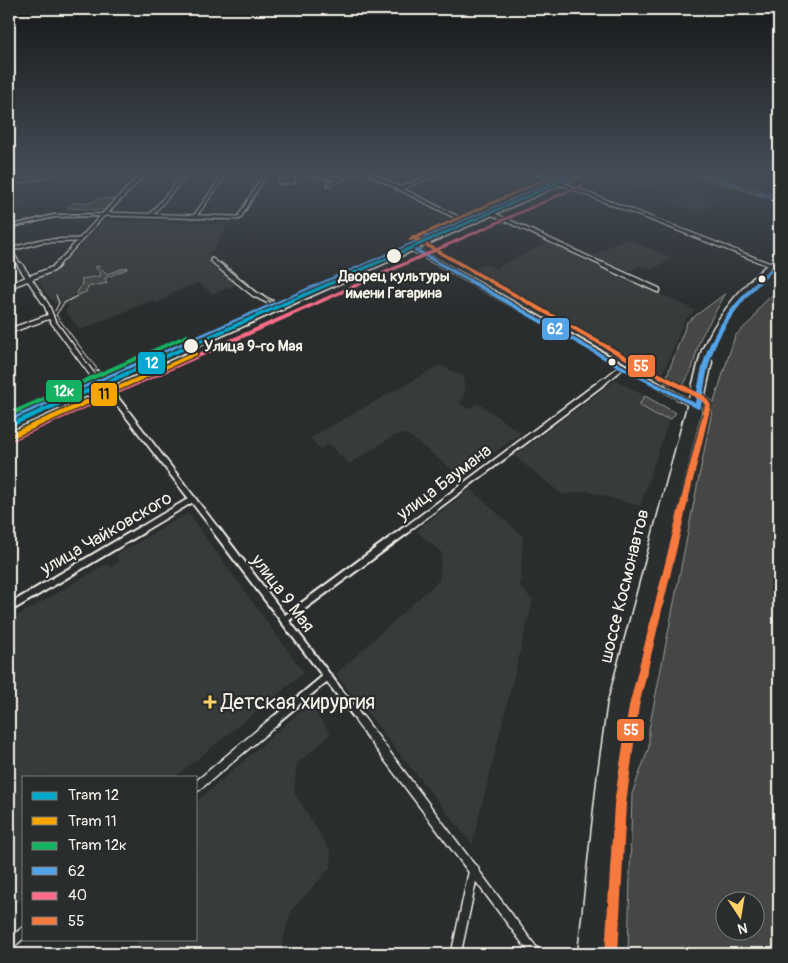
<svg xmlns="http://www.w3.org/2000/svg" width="788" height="963" font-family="Pangolin,sans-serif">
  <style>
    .built { fill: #373a3a }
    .green { fill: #444645; stroke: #9c9c96; fill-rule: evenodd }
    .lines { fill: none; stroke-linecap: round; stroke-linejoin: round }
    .minor-far4-casing { stroke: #f4f1e8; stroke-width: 5.5 }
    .minor-far3-casing { stroke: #f4f1e8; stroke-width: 7 }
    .minor-far2-casing { stroke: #f4f1e8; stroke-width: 9 }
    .minor-far1-casing { stroke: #f4f1e8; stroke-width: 11 }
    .minor-casing { stroke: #f4f1e8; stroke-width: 12 }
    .tertiary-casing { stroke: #f4f1e8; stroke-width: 4 }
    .secondary-casing { stroke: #f4f1e8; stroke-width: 3 }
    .primary-casing { stroke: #f4f1e8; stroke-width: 3 }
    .minor-far4 { stroke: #2a2d2e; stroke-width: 3 }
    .minor-far3 { stroke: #2a2d2e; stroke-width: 4.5 }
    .minor-far2 { stroke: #2a2d2e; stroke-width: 5.5 }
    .minor-far1 { stroke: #2a2d2e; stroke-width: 7 }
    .minor { stroke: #2a2d2e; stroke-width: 9 }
    .tertiary { fill: #2a2d2e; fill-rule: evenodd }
    .secondary { fill: #2a2d2e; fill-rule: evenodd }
    .primary { fill: #2a2d2e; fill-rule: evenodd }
    .tram { stroke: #f4f1e8; stroke-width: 1 }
    .bus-1-casing { stroke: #2a2d2e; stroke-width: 3 }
    .bus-2-casing { stroke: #2a2d2e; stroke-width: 3 }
    .bus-3-casing { stroke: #2a2d2e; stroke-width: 3 }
    .bus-1 { fill: #53a3e8; fill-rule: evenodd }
    .bus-2 { fill: #fb6d88; fill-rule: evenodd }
    .bus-3 { fill: #f6793e; fill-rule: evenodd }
    .tram-1-casing { stroke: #2a2d2e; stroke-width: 3 }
    .tram-2-casing { stroke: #2a2d2e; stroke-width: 3 }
    .tram-3-casing { stroke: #2a2d2e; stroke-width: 3 }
    .tram-1 { fill: #00a9ce; fill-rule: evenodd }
    .tram-2 { fill: #f7a600; fill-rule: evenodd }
    .tram-3 { fill: #13b361; fill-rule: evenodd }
    .stop-dot { fill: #f4f1e8; stroke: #2a2d2e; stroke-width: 2 }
    .poi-dot { fill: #ffd166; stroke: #2a2d2e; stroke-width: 2 }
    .labels { text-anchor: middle; stroke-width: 4.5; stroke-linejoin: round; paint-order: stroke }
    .far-stop-label { font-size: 15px; font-weight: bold; fill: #f4f1e8; stroke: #2a2d2e }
    .street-label { font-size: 18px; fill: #f4f1e8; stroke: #2a2d2e }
    .near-poi-label { font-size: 21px; fill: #f4f1e8; stroke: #2a2d2e; text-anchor: start }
    .line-badge { stroke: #2a2d2e; stroke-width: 2 }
    .badge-label { font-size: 14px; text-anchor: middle; font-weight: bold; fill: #fff }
    .pale-badge-label { font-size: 14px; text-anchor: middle; font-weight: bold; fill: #111 }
  </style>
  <rect width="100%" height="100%" fill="#2a2d2e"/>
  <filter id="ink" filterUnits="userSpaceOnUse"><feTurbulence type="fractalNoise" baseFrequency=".02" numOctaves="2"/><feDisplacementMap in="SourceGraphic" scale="10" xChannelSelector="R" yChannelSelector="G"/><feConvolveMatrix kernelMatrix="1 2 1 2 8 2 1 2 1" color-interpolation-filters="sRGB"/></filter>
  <g filter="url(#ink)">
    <g class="built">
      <path d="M 603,174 L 647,174 L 646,175 L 663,181 L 645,191 L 628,184 L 623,186 L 600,178 L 605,175 Z"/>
      <path d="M 11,185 L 27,204 L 9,209 L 9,186 Z"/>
      <path d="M 691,191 L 719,200 L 699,213 L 671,202 Z"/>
      <path d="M 104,220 L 228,224 L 213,251 L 208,254 L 211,257 L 207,259 L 238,284 L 212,294 L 198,283 L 171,293 L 168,298 L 156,303 L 153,300 L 80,330 L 65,311 L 69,306 L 59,305 L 54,303 L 40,285 L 37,279 L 55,271 Z"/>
      <path d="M 626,238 L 672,258 L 653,270 L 639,266 L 629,272 L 591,256 Z"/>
      <path d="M 549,242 L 695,310 L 684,321 L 659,383 L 461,272 L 487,264 L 496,268 Z"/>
      <path d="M 440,365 L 463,376 L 465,390 L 460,403 L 468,409 L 478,403 L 521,433 L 461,477 L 407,434 L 395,435 L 349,464 L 329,444 L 320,449 L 310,438 Z"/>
      <path d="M 616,380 L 672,411 L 640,506 L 586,491 L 563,495 L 514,456 Z"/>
      <path d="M 470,489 L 523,536 L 520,587 L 533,600 L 472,844 L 336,674 L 439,580 L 442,553 L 416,531 Z"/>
      <path d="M 188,513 L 304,673 L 175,777 L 24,777 L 24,898 L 9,910 L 9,621 L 108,563 L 110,567 L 119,562 L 116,555 Z"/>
      <path d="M 309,704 L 331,734 L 297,764 L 294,792 L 331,852 L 331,867 L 291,911 L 279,954 L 141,954 L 135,939 L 196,939 L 196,802 Z"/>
    </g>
    <g class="green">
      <path d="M 99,198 L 119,199 L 107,210 L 67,208 L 73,203 L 93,202 Z"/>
      <path d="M 99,266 L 107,274 L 127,267 L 127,269 L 105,278 L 107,283 L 88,287 L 86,292 L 78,295 L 77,293 L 82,284 L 82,279 L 100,276 L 101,273 L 95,267 Z"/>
      <path d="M 779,288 L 779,954 L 628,954 L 632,794 L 649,747 L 649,729 L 712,411 L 703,406 L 705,395 L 714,402 L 735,336 L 754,318 L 759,308 ZM 726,900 L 756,900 L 756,930 L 726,930 Z"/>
      <path d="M 726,293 L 700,339 L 692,369 L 684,384 L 664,384 L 687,322 Z"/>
      <path d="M 645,396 L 676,413 L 671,419 L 658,416 L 639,405 Z"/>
    </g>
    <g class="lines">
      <defs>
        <g id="minor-far4">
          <path d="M 282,174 L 279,182 L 293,182 L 293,180 L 289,179 L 291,174"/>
          <path d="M 312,174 L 340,179"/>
          <path d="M 371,174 L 470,224"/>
          <path d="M 13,183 L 51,174"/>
          <path d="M 329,184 L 353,174"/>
          <path d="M 562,184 L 773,266"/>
          <path d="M 398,189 L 437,174"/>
          <path d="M 106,214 L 239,218 L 265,174"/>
          <path d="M 493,214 L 606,266"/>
          <path d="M 151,215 L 186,174"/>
          <path d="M 195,216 L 225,174"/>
          <path d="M 9,249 L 20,266"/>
          <path d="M 9,250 L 41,241 L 80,240"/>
          <path d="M 212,260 L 219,266"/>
          <path d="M 56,266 L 103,215"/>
        </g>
        <g id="minor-far3">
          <path d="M 20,265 L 47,306 L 52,320 L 94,377 L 103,383"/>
          <path d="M 218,265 L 254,294 L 282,308"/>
          <path d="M 603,265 L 658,290"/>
          <path d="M 770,265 L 775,267"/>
          <path d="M 9,286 L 53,269 L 57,265"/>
          <path d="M 9,331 L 51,316"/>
          <path d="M 602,383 L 622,367"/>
        </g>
        <g id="minor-far2">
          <path d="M 102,381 L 217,531"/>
          <path d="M 139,531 L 193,499"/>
          <path d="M 404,531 L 604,381"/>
        </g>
        <g id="minor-far1">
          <path d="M 216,530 L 361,721"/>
          <path d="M 9,608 L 141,530"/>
          <path d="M 284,620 L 406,530"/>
          <path d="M 274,721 L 327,677"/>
        </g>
        <g id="minor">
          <path d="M 360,720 L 536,954"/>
          <path d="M 196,787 L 276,720"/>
          <path d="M 9,945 L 24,932"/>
          <path d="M 456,954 L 474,869"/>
        </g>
        <g id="tertiary">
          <path d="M 536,174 L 542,174 L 564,184 L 561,185 Z"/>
          <path d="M 700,174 L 707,174 L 779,198 L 779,200 Z"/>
          <path d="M 406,245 L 410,245 L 697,405 L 698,406 L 697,407 L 693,407 L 406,247 Z"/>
        </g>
        <g id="secondary">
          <path d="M 141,174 L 146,174 L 105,216 L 54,217 L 9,228 L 9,226 L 54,215 L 102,214 Z"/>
          <path d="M 579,174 L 585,174 L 9,431 L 9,426 Z"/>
          <path d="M 368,262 L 372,263 L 9,423 L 9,418 Z"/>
        </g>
        <path id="primary" d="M 779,256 L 779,261 C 747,288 716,318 706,360 L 711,360 L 712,362 L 701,413 L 630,704 L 617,803 L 610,954 L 594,954 L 596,931 L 594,954 L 578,954 L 598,773 L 608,702 L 702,350 C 716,319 735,294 760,271 C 766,266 772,260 779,256 Z"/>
      </defs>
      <use href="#minor-far4" class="minor-far4-casing"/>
      <use href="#minor-far3" class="minor-far3-casing"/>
      <use href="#minor-far2" class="minor-far2-casing"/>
      <use href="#minor-far1" class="minor-far1-casing"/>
      <use href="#minor" class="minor-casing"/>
      <use href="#tertiary" class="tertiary-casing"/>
      <use href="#secondary" class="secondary-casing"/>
      <use href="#primary" class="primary-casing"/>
      <use href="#minor-far4" class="minor-far4"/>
      <use href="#minor-far3" class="minor-far3"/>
      <use href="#minor-far2" class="minor-far2"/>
      <use href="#minor-far1" class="minor-far1"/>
      <use href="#minor" class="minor"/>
      <use href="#tertiary" class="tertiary"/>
      <use href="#secondary" class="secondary"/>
      <use href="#primary" class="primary"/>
      <g class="tram">
        <path d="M 221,262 L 269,301 L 284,303"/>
        <path d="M 77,296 L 64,303 L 56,315 L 101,374 L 99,383 L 91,389"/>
        <path d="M 55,311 L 59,303 L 56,295"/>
        <path d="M 267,312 L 271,306 L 269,301"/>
        <path d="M 95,370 L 108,375 L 127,373"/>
      </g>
      <defs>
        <g id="bus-1">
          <path d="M 568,174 L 574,174 L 9,423 L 9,418 Z"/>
          <path d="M 701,174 L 708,174 L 779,198 L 779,200 Z"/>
          <path d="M 412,248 L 416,248 L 627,368 L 695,403 C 698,388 700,372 705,357 C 718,318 747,289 777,262 L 779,262 L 779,265 C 751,291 723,320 711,358 C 706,373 704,391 701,407 L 698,409 L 623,370 L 412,250 Z"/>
        </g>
        <path id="bus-2" d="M 586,182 L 589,183 L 15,440 L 11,440 L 10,438 L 11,436 Z"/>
        <path id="bus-3" d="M 554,174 L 560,174 L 418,238 L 632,359 L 705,396 L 711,405 L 639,706 L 626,804 L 618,954 L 605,954 L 614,804 L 629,706 L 705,405 L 701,400 L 628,361 L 414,240 L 410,241 L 408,240 L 411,238 L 411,236 L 415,236 Z"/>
      </defs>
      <use href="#bus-1" class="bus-1-casing"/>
      <use href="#bus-2" class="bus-2-casing"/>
      <use href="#bus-3" class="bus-3-casing"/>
      <use href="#bus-1" class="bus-1"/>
      <use href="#bus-2" class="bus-2"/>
      <use href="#bus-3" class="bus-3"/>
      <defs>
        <path id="tram-1" d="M 575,174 L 581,174 L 9,428 L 9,423 Z"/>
        <path id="tram-2" d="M 195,352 L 197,353 L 197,355 L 15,437 L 11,437 L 10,435 L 11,433 Z"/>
        <path id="tram-3" d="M 187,334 L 190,336 L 189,337 L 9,417 L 9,412 Z"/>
      </defs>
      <use href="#tram-1" class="tram-1-casing"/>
      <use href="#tram-2" class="tram-2-casing"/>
      <use href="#tram-3" class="tram-3-casing"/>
      <use href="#tram-1" class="tram-1"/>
      <use href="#tram-2" class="tram-2"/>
      <use href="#tram-3" class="tram-3"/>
    </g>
  </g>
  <linearGradient id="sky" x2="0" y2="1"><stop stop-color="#171919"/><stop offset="0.56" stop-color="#444c57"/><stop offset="1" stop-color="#444c57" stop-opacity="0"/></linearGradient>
  <rect width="788" height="309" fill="url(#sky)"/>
  <g class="stop-dot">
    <circle cx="394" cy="256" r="8"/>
    <circle cx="762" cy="279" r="4.5"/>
    <circle cx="191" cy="346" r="8"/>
    <circle cx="612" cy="362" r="4.5"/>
  </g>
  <path class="poi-dot" d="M207.5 694.5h5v5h5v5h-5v5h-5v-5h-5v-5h5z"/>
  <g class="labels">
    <g class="far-stop-label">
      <text x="394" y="281">Дворец культуры<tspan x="394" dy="17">имени Гагарина</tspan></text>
      <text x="204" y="351" text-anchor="start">Улица 9-го Мая</text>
    </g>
    <g class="street-label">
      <text transform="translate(444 482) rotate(-37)" y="6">улица Баумана</text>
      <text transform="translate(106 533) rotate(-30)" y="6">улица Чайковского</text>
      <text transform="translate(624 586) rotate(-76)" y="6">шоссе Космонавтов</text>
      <text transform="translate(283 593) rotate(53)" y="6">улица 9 Мая</text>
    </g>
    <g class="near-poi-label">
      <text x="221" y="709">Детская хирургия</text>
    </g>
  </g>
  <g class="line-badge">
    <rect x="541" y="317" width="29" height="24" rx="5" fill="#53a3e8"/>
    <rect x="137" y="351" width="29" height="24" rx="5" fill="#00a9ce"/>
    <rect x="627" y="354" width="29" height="24" rx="5" fill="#f6793e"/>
    <rect x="45" y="379" width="38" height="24" rx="5" fill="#13b361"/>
    <rect x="90" y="382" width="28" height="25" rx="5" fill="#f7a600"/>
    <rect x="616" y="718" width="29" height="24" rx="5" fill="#f6793e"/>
  </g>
  <g class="badge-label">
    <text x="555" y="334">62</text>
    <text x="152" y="368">12</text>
    <text x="641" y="371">55</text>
    <text x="64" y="396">12к</text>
    <text x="631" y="735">55</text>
  </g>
  <g class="pale-badge-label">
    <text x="104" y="399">11</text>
  </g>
  <rect width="788" height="963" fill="none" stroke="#2a2d2e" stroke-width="30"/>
  <rect x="15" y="15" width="758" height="933" fill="none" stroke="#f4f1e8" stroke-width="2" filter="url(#ink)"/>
  <rect x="22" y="776" width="175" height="165" fill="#2a2d2e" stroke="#7b7b78"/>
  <rect x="32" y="792" width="25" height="8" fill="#00a9ce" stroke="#7b7b78"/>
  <text x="68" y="800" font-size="15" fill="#f4f1e8">Tram 12</text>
  <rect x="32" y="817" width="25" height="8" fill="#f7a600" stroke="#7b7b78"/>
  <text x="68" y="826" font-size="15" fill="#f4f1e8">Tram 11</text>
  <rect x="32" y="842" width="25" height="8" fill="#13b361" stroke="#7b7b78"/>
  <text x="68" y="850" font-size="15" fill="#f4f1e8">Tram 12к</text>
  <rect x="32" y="867" width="25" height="8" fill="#53a3e8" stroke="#7b7b78"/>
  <text x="68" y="876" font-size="15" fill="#f4f1e8">62</text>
  <rect x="32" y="892" width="25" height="8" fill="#fb6d88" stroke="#7b7b78"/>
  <text x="68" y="900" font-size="15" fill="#f4f1e8">40</text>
  <rect x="32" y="917" width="25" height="8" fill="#f6793e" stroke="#7b7b78"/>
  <text x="68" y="926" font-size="15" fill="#f4f1e8">55</text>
  <g transform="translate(740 916) rotate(168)"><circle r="24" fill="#2a2d2e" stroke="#7b7b78"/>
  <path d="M0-4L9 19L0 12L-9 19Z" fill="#ffd166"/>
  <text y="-8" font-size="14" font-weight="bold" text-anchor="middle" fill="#f4f1e8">N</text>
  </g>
</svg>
